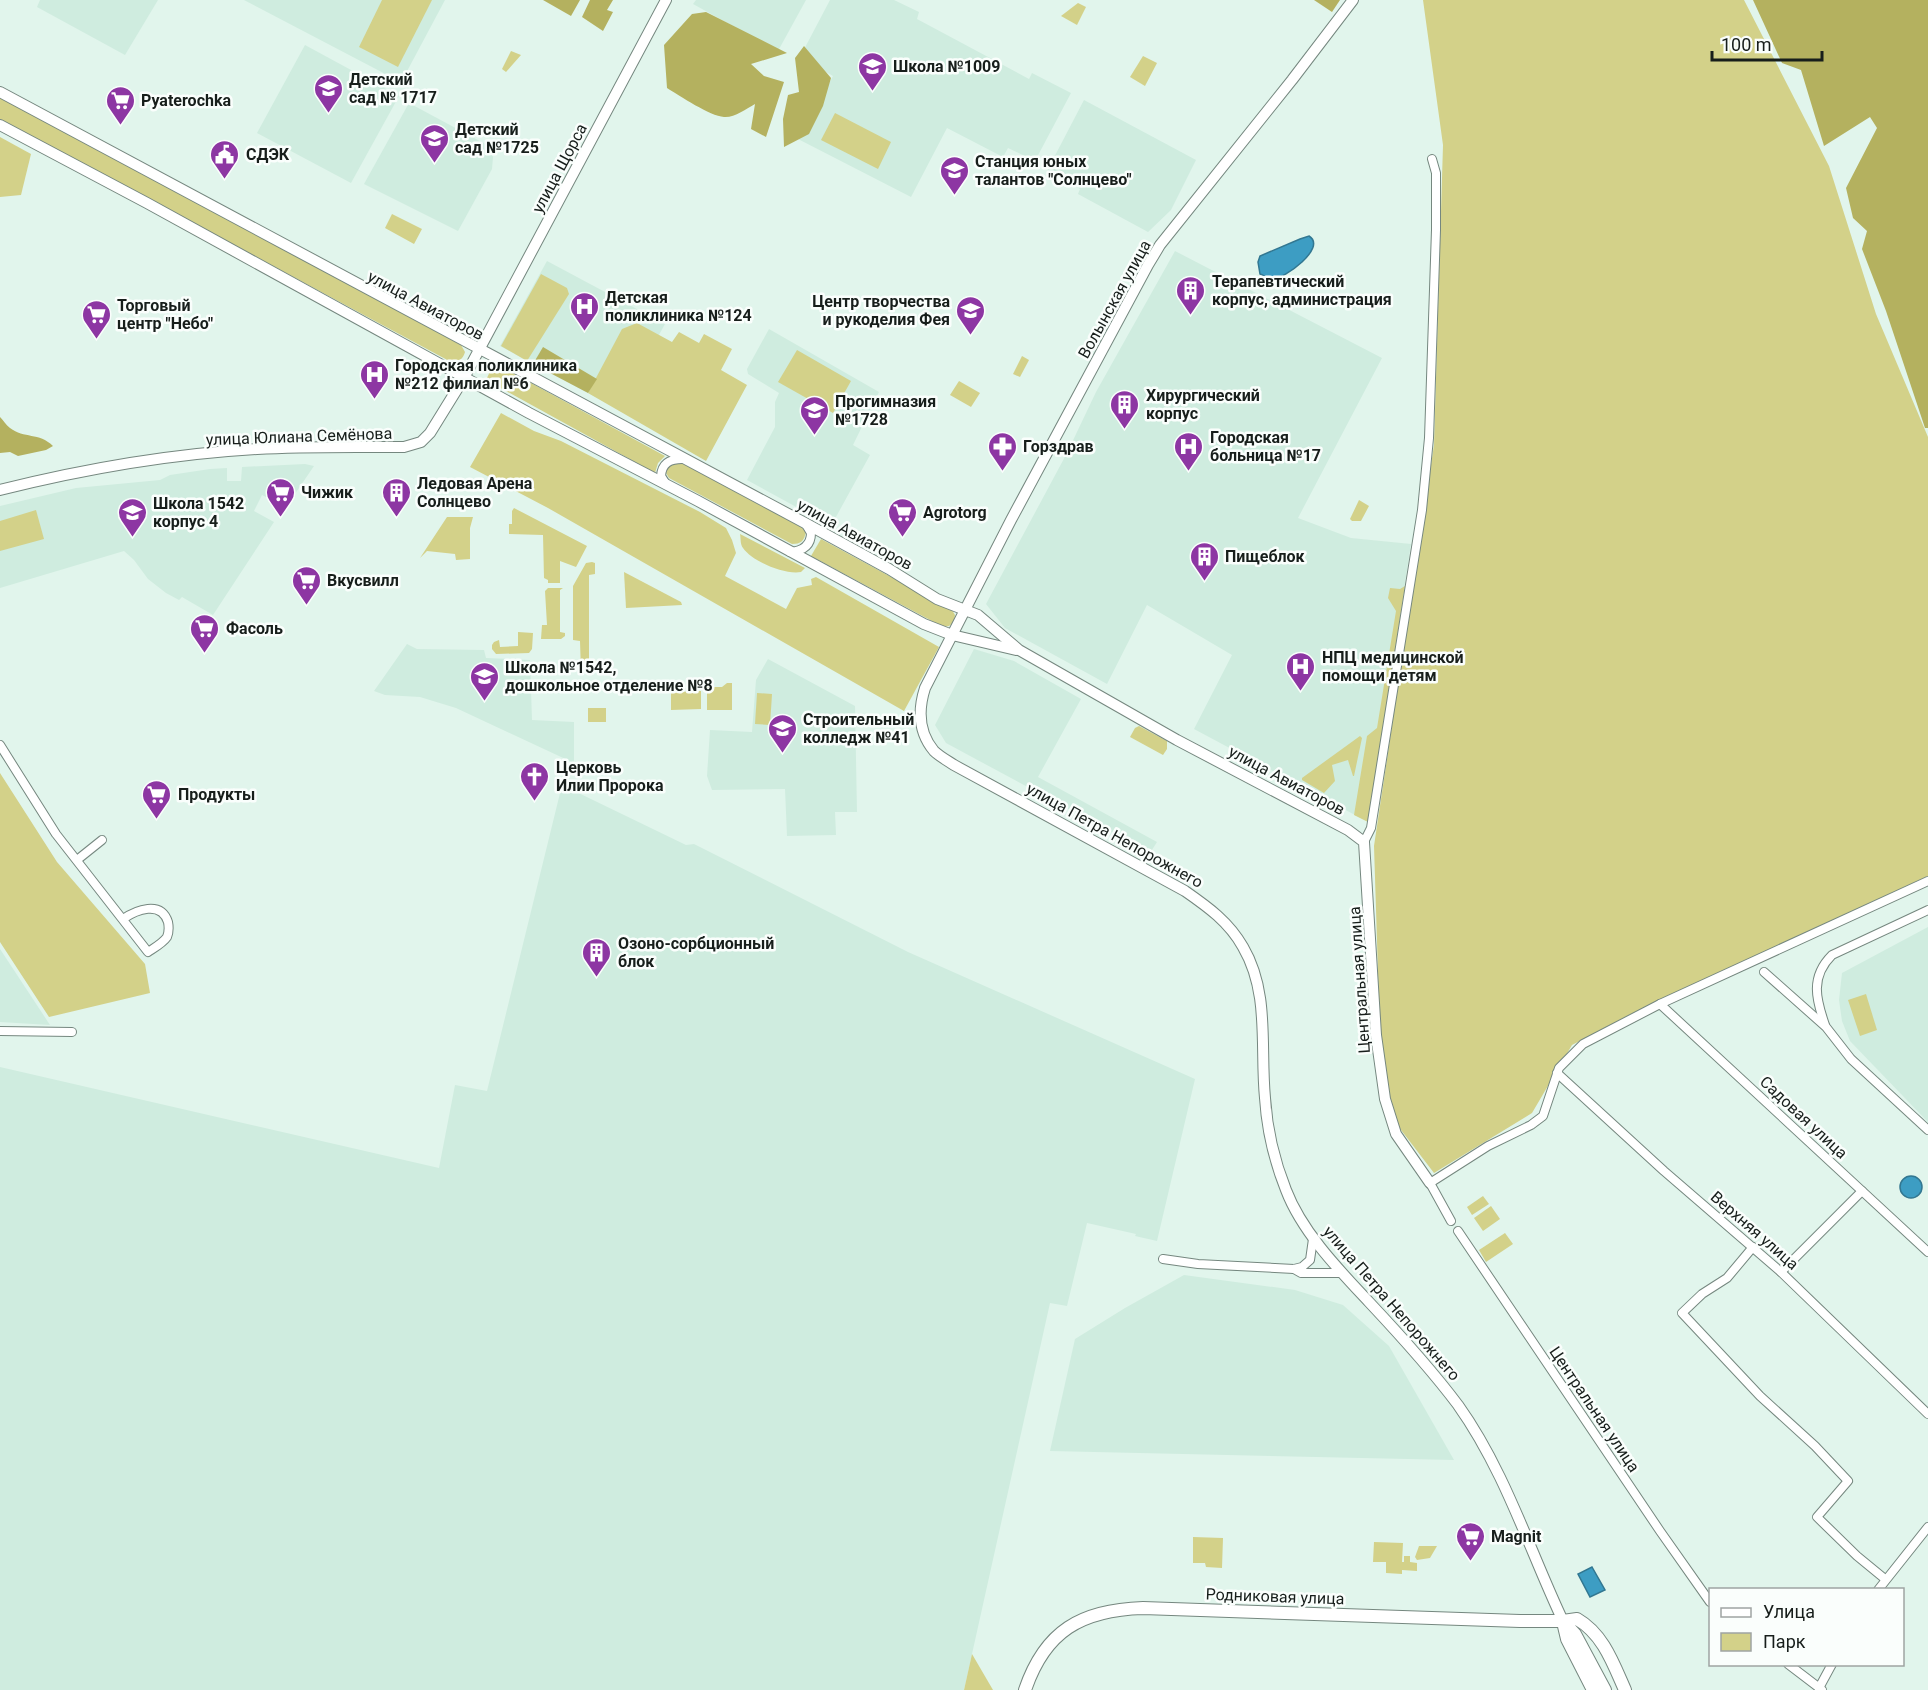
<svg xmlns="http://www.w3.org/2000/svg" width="1928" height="1690" font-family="Roboto,sans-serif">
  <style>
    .built { fill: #cfecdf }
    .green { fill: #d3d189 }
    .forest { fill: #b4b15f }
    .water { fill: #3d9dc3; stroke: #327791; stroke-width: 1.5 }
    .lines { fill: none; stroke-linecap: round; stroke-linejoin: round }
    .minor-casing { stroke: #75877f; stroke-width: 10 }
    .tertiary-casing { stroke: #75877f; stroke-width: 12 }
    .secondary-casing { stroke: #75877f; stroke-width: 14 }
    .minor { stroke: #fff; stroke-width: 8 }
    .tertiary { stroke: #fff; stroke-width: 10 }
    .secondary { stroke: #fff; stroke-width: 12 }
    .labels { text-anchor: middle; stroke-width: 5; stroke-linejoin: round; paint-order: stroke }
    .poi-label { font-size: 16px; font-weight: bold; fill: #171e1b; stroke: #fafefc; text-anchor: start }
    .street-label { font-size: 16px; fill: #171e1b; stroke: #fafefc }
  </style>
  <rect width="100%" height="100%" fill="#e1f5ec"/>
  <g class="built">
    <path d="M 40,0 L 158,0 L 125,55 L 37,7 Z"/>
    <path d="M 244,0 L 445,0 L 405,75 L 393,78 Z"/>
    <path d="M 696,0 L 806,0 L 778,51 L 693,4 Z"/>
    <path d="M 830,0 L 894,0 L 919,12 L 917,19 L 1029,79 L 1032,73 L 1071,93 L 1035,161 L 1008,148 L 1003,157 L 947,128 L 911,197 L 798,139 L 833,76 L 800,57 Z"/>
    <path d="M 305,45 L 399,96 L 351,183 L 257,133 Z"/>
    <path d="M 1084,100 L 1196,160 L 1171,210 L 1148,232 L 1078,194 L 1080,189 L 1049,171 L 1048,169 Z"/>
    <path d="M 409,103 L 489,146 L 493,157 L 492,169 L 458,231 L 364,184 Z"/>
    <path d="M 1175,251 L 1382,358 L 1298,518 L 1351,538 L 1411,544 L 1368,822 L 1194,729 L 1232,655 L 1147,605 L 1107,684 L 1005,628 L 986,604 L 1067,453 L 1096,392 Z"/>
    <path d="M 547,261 L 665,324 L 618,409 L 500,346 Z"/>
    <path d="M 769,329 L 879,392 L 853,445 L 870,455 L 831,526 L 747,480 L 775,427 L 775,402 L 779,393 L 748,374 L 747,369 Z"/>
    <path d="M 305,464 L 314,466 L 286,507 L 262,495 L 254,511 L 274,522 L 213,615 L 182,597 L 179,600 L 166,593 L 148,579 L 134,560 L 124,551 L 0,588 L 0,506 L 76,488 L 160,480 L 170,475 L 210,469 L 227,468 L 227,481 L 241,481 L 242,467 Z"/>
    <path d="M 407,644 L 417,649 L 484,650 L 486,658 L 530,660 L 532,720 L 574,722 L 574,763 L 456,708 L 420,697 L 385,695 L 374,691 Z"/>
    <path d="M 974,649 L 1014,661 L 1081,699 L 1038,777 L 1157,842 L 1150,853 L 946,743 L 935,725 Z"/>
    <path d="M 768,659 L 855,706 L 857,812 L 835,812 L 836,835 L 787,836 L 785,789 L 712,790 L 707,776 L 710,730 L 752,732 L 756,680 Z"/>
    <path d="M 562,785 L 686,845 L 694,844 L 908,952 L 1195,1079 L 1157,1241 L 1135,1236 L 1136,1234 L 1087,1223 L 1067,1306 L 1050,1303 L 964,1690 L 0,1690 L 0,1067 L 439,1168 L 455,1085 L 487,1091 Z"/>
    <path d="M 1928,927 L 1928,1122 L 1850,1041 L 1842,1021 L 1839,1000 L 1842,973 Z"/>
    <path d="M 0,949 L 50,1025 L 0,1022 Z"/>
    <path d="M 1184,1275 L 1295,1290 L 1343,1305 L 1389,1346 L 1454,1460 L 1050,1451 L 1075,1339 L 1125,1308 Z"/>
  </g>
  <g class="green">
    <path d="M 382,0 L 432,0 L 398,67 L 359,47 Z"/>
    <path d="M 1423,0 L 1744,0 L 1829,166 L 1876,314 L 1928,437 L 1928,876 L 1633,1013 L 1572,1045 L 1532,1113 L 1434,1173 L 1388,1113 L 1380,1036 L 1374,846 L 1434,445 L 1443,145 Z"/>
    <path d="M 1078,3 L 1086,7 L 1077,25 L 1061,16 Z"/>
    <path d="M 511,51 L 521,55 L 506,72 L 502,69 Z"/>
    <path d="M 1143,56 L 1157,63 L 1145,86 L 1130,77 Z"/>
    <path d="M 0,96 L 461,345 L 465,352 C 463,359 459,362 451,362 L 0,119 Z"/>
    <path d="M 835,113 L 891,142 L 878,169 L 821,140 Z"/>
    <path d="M 0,137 L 31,154 L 21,195 L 0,197 Z"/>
    <path d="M 392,214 L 422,229 L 414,244 L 385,228 Z"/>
    <path d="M 541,274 L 567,288 L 569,294 L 527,361 L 501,346 Z"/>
    <path d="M 637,323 L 672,342 L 679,332 L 699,343 L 704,334 L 732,349 L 721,370 L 747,385 L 706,461 L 588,393 L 622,329 Z"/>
    <path d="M 797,350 L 851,381 L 833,413 L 778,382 Z"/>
    <path d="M 1022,356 L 1029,360 L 1020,377 L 1013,374 Z"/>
    <path d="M 494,363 L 665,456 L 658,463 L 655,473 L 486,380 Z"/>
    <path d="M 959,381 L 980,393 L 971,407 L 950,395 Z"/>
    <path d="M 501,413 L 534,431 L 561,441 L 700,512 L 726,528 L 732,540 L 736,553 L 725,576 L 786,609 L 797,588 L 812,585 L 811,579 L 816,577 L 939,647 L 904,711 L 548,508 L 470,467 Z"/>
    <path d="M 678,461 L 801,527 L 806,532 C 804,541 801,544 792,544 L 669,478 L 666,473 L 668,467 Z"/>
    <path d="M 1359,500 L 1369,506 L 1361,521 L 1352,521 L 1350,519 Z"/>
    <path d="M 514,508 L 587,546 L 576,567 L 560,561 L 560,583 L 548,583 L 548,580 L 544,578 L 543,535 L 509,534 L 509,524 L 512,524 L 512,511 Z"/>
    <path d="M 36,510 L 44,539 L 0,551 L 0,521 Z"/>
    <path d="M 447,517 L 473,517 L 470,528 L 470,559 L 456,560 L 455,554 L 427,551 L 420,558 Z"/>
    <path d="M 740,534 L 805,568 L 801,572 C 785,575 753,562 743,548 C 740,544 741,539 740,534 Z"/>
    <path d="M 821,539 L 952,610 L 955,615 L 954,622 L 949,626 L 943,627 L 811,556 Z"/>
    <path d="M 592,562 L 595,563 L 595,574 L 589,575 L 589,659 L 595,659 L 596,669 L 581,672 L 580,641 L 573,640 L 573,586 L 586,563 Z"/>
    <path d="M 624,572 L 681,602 L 682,605 L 626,608 Z"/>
    <path d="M 1405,586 L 1368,822 L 1354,815 L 1367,736 L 1377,728 L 1396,611 L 1388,598 L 1390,588 L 1400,589 Z"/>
    <path d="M 548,588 L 563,588 L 560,590 L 560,632 L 565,633 L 565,636 L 561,639 L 541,639 L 542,625 L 547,625 L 545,591 Z"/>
    <path d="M 518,632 L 533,633 L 532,649 L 529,653 L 496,654 L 492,649 L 492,645 L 494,642 L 499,640 L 500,647 L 518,646 Z"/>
    <path d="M 727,683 L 732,683 L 732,710 L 707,710 L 707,687 L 722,687 Z"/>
    <path d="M 701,691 L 701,709 L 671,710 L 671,692 Z"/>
    <path d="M 757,693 L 772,694 L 770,725 L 755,724 Z"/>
    <rect x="588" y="708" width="18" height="14"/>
    <path d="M 1139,726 L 1167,741 L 1167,749 L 1163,755 L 1130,737 L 1135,728 Z"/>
    <path d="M 1360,736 L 1362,738 L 1354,776 L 1353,776 L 1348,760 L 1332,765 L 1335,781 L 1324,793 L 1302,780 L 1302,778 Z"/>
    <path d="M 0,773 L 57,862 L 145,964 L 150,993 L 49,1017 L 0,942 Z"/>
    <path d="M 1866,994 L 1877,1030 L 1860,1036 L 1848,1000 Z"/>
    <path d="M 1483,1196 L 1489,1204 L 1472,1215 L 1467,1207 Z"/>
    <path d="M 1491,1206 L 1500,1219 L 1483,1231 L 1474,1218 Z"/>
    <path d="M 1505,1233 L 1513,1244 L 1486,1262 L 1479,1250 Z"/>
    <path d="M 1193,1537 L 1223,1538 L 1222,1568 L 1206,1567 L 1205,1563 L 1193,1563 Z"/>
    <path d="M 1374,1542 L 1403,1543 L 1402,1562 L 1404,1562 L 1404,1556 L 1410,1556 L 1410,1562 L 1417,1563 L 1417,1571 L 1402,1570 L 1402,1574 L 1386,1573 L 1386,1562 L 1373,1562 Z"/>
    <path d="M 1419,1546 L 1437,1546 L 1430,1558 L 1417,1560 L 1415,1557 Z"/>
    <path d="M 972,1654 L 993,1690 L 964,1690 Z"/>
  </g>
  <g class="forest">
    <path d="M 543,0 L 580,0 L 571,16 Z"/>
    <path d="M 590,0 L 613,0 L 607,10 L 613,12 L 603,31 L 582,17 Z"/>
    <path d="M 1314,0 L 1340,0 L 1332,12 Z"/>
    <path d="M 1753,0 L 1928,0 L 1928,428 L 1925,428 L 1886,311 L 1862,249 L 1867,231 L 1853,218 L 1846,188 L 1877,128 L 1870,117 L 1824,146 L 1801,70 L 1782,63 Z"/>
    <path d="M 706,12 L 787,53 L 751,64 L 764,76 L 784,82 L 766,137 L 751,129 L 755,104 C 746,109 734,118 724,117 C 710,116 680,96 667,88 L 664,45 L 692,14 Z"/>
    <path d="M 804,46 L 831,78 L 823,106 L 809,134 L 784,147 L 783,119 L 788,95 L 799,92 L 795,58 Z"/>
    <path d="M 543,347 L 597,379 L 588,393 L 533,364 Z"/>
    <path d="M 0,417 C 3,420 6,425 10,428 C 24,439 39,432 53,446 L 46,450 L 18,456 L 10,452 L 0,453 Z"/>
  </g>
  <g class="water">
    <path d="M 1309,236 C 1328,248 1283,279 1274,279 C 1269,279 1265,276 1260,274 L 1258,262 L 1260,256 L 1300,239 Z"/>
    <circle cx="1911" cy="1187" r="11"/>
    <path d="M 1592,1567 L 1605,1590 L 1590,1597 L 1578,1574 Z"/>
  </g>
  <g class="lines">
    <defs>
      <g id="minor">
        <path d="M 666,484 L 661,476 C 662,463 670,459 682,459"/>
        <path d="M 790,552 C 802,551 811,546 811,533 L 805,523"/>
        <path d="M 0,745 L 56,834 L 148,952 C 154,948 163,943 167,937 C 169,932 169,927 168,922 C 161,900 136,910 123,919"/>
        <path d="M 1364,842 L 1371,828 L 1422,510 L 1429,438 L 1436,230 L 1436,173 L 1432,159"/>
        <path d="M 77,860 L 102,840"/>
        <path d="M 1764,972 L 1826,1027 L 1851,1059 L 1928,1130"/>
        <path d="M 1660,1004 L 1928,1252"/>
        <path d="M 1825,1025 C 1816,999 1810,977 1832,955 L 1928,910"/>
        <path d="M 0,1031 L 72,1032"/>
        <path d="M 1557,1073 L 1664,1171 L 1781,1272 L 1928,1414"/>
        <path d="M 1451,1221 L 1430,1183 L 1488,1146 L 1531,1125 L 1543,1116 L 1559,1068 L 1583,1044 L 1660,1004 L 1928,881"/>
        <path d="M 1458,1231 L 1660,1531 L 1710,1602"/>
        <path d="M 1753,1247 L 1727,1278 L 1702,1294 L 1682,1313 L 1760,1396 L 1815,1446 L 1848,1481 L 1817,1517 L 1857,1556 L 1885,1579"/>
        <path d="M 1163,1259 L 1198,1264 L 1294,1269 L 1302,1267 L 1310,1260 L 1313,1239"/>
        <path d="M 1294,1269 L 1301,1273 L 1341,1273"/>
        <path d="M 1781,1272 L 1862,1191"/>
        <path d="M 1878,1590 L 1928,1527"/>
        <path d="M 1788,1664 L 1822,1690"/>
        <path d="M 1819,1688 L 1832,1664"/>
      </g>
      <g id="tertiary">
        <path d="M 1353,0 L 1292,80 L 1160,245 L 1148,265 L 1011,520 L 925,688 C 918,710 918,732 934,751 C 939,756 948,761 954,765 L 1185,891 C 1208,907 1229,922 1243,947 C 1270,993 1260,1047 1265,1098 C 1267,1130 1274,1160 1286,1190 C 1302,1232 1339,1270 1369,1302 C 1400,1335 1431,1369 1458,1405 C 1505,1471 1529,1549 1563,1621"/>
        <path d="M 0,92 L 805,523 L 889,569 L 937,599 L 978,615 L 1019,650 L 1177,740 L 1348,830 L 1364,842 L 1376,1035 L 1385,1099 L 1396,1134 L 1430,1183"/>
        <path d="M 0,125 L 147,203 L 529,413 L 698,501 L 924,624 L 952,635 L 1016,650"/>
        <path d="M 0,490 C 84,469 170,454 257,449 C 306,446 355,447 404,447 L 421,442 L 430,433 L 464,378 L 666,0"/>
      </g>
      <g id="secondary">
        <path d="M 1563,1621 L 1575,1634 L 1605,1690"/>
        <path d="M 1563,1622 L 1567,1639 L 1593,1690"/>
        <path d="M 1025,1690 C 1045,1631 1081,1610 1143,1608 L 1520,1621 L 1563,1621 L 1577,1619 C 1603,1634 1613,1663 1625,1690"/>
      </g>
    </defs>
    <use href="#minor" class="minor-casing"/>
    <use href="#tertiary" class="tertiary-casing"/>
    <use href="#secondary" class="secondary-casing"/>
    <use href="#minor" class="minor"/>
    <use href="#tertiary" class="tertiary"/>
    <use href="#secondary" class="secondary"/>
  </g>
  <defs>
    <symbol id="school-pin" viewBox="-11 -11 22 30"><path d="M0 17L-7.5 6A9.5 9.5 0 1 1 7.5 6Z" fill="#8d36a3" stroke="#fafefc"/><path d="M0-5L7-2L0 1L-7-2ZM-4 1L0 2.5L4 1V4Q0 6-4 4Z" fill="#fff"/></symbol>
    <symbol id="supermarket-pin" viewBox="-11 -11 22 30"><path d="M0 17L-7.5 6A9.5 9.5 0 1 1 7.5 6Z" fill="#8d36a3" stroke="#fafefc"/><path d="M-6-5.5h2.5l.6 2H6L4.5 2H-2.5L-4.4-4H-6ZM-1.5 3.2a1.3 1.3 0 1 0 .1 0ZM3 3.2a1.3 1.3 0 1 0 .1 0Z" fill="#fff"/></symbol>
    <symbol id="civic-pin" viewBox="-11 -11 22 30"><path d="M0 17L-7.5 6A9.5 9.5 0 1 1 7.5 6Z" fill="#8d36a3" stroke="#fafefc"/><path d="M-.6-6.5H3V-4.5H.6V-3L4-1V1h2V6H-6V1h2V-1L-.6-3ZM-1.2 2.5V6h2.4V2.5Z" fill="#fff"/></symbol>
    <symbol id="building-pin" viewBox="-11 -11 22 30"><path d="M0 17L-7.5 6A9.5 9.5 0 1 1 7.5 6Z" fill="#8d36a3" stroke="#fafefc"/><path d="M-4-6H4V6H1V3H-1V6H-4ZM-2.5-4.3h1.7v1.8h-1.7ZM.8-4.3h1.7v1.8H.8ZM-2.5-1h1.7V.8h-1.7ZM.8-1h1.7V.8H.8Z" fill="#fff"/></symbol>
    <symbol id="hospital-pin" viewBox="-11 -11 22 30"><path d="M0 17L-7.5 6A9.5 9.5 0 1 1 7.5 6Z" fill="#8d36a3" stroke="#fafefc"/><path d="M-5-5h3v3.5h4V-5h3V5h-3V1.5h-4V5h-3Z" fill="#fff"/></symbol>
    <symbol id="pharmacy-pin" viewBox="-11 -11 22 30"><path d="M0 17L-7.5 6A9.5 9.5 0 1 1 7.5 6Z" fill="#8d36a3" stroke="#fafefc"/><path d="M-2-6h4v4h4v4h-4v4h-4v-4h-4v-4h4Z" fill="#fff"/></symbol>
    <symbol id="university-pin" viewBox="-11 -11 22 30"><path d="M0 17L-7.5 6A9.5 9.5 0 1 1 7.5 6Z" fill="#8d36a3" stroke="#fafefc"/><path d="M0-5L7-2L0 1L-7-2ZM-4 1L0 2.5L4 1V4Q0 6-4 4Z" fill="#fff"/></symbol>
    <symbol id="church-pin" viewBox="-11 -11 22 30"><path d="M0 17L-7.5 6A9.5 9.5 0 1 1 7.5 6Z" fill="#8d36a3" stroke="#fafefc"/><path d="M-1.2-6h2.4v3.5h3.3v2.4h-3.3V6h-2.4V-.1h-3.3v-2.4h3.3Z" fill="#fff"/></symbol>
  </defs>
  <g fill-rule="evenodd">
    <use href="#school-pin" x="856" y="50" width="33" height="45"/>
    <use href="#school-pin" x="312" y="72" width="33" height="45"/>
    <use href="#supermarket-pin" x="104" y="84" width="33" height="45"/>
    <use href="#school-pin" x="418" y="122" width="33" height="45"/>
    <use href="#civic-pin" x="208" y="138" width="33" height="45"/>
    <use href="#school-pin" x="938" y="154" width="33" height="45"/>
    <use href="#building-pin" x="1174" y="274" width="33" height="45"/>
    <use href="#hospital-pin" x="568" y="290" width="33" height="45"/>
    <use href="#school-pin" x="954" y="294" width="33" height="45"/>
    <use href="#supermarket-pin" x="80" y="298" width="33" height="45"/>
    <use href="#hospital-pin" x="358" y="358" width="33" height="45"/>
    <use href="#building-pin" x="1108" y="388" width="33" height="45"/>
    <use href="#school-pin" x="798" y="394" width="33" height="45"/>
    <use href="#pharmacy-pin" x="986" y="430" width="33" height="45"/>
    <use href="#hospital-pin" x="1172" y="430" width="33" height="45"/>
    <use href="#supermarket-pin" x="264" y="476" width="33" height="45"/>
    <use href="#building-pin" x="380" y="476" width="33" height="45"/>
    <use href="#school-pin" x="116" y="496" width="33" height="45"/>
    <use href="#supermarket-pin" x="886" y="496" width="33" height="45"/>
    <use href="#building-pin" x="1188" y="540" width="33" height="45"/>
    <use href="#supermarket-pin" x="290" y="564" width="33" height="45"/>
    <use href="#supermarket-pin" x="188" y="612" width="33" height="45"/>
    <use href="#hospital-pin" x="1284" y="650" width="33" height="45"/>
    <use href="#school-pin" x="468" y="660" width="33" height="45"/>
    <use href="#university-pin" x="766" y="712" width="33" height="45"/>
    <use href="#church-pin" x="518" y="760" width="33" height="45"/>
    <use href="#supermarket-pin" x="140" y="778" width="33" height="45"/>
    <use href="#building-pin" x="580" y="936" width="33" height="45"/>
    <use href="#supermarket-pin" x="1454" y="1520" width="33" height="45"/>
  </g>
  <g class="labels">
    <g class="poi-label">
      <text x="893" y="72">Школа №1009</text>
      <text x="349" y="85">Детский<tspan x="349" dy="18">сад № 1717</tspan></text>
      <text x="141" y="106">Pyaterochka</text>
      <text x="455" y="135">Детский<tspan x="455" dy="18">сад №1725</tspan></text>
      <text x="246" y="160">СДЭК</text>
      <text x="975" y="167">Станция юных<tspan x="975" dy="18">талантов "Солнцево"</tspan></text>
      <text x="1212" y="287">Терапевтический<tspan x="1212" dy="18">корпус, администрация</tspan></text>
      <text x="605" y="303">Детская<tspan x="605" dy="18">поликлиника №124</tspan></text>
      <text x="950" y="307" text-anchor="end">Центр творчества<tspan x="950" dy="18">и рукоделия Фея</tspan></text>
      <text x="117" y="311">Торговый<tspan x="117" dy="18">центр "Небо"</tspan></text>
      <text x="395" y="371">Городская поликлиника<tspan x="395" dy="18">№212 филиал №6</tspan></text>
      <text x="1146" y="401">Хирургический<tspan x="1146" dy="18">корпус</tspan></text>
      <text x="835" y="407">Прогимназия<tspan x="835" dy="18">№1728</tspan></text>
      <text x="1210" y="443">Городская<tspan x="1210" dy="18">больница №17</tspan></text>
      <text x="1023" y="452">Горздрав</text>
      <text x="417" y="489">Ледовая Арена<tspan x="417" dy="18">Солнцево</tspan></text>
      <text x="301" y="498">Чижик</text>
      <text x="153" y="509">Школа 1542<tspan x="153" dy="18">корпус 4</tspan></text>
      <text x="923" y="518">Agrotorg</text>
      <text x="1225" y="562">Пищеблок</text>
      <text x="327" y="586">Вкусвилл</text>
      <text x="226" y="634">Фасоль</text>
      <text x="1322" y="663">НПЦ медицинской<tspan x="1322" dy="18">помощи детям</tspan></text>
      <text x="505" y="673">Школа №1542,<tspan x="505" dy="18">дошкольное отделение №8</tspan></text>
      <text x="803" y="725">Строительный<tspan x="803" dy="18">колледж №41</tspan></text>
      <text x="556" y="773">Церковь<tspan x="556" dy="18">Илии Пророка</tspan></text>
      <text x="178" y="800">Продукты</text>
      <text x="618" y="949">Озоно-сорбционный<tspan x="618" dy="18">блок</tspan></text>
      <text x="1491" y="1542">Magnit</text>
    </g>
    <g class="street-label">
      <text transform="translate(559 168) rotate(-62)" y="6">улица Щорса</text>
      <text transform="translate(1114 299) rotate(-61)" y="6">Волынская улица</text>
      <text transform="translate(426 305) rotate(28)" y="6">улица Авиаторов</text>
      <text transform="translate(299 436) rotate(-2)" y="6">улица Юлиана Семёнова</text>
      <text transform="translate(855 534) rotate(29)" y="6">улица Авиаторов</text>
      <text transform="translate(1287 780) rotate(28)" y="6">улица Авиаторов</text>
      <text transform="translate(1115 835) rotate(29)" y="6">улица Петра Непорожнего</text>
      <text transform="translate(1359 980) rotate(-94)" y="6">Центральная улица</text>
      <text transform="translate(1804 1117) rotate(43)" y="6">Садовая улица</text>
      <text transform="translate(1755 1230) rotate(41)" y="6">Верхняя улица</text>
      <text transform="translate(1392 1303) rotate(49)" y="6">улица Петра Непорожнего</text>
      <text transform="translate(1595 1409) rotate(56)" y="6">Центральная улица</text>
      <text transform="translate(1275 1596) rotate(2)" y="6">Родниковая улица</text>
    </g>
  </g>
  <rect x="1709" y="1588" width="195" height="78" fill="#fafefc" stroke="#9fa4a2" stroke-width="1.5"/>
  <rect x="1721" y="1608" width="30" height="9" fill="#ffffff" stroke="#9fa4a2" stroke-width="1.5"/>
  <text x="1763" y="1618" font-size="18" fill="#171e1b">Улица</text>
  <rect x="1721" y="1633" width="30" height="18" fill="#d3d189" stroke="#9fa4a2" stroke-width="1.5"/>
  <text x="1763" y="1648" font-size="18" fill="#171e1b">Парк</text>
  <path d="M1712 51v9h110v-9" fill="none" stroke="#171e1b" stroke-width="3"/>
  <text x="1721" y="51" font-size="18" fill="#171e1b" stroke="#fafefc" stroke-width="4.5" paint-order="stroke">100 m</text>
</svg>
